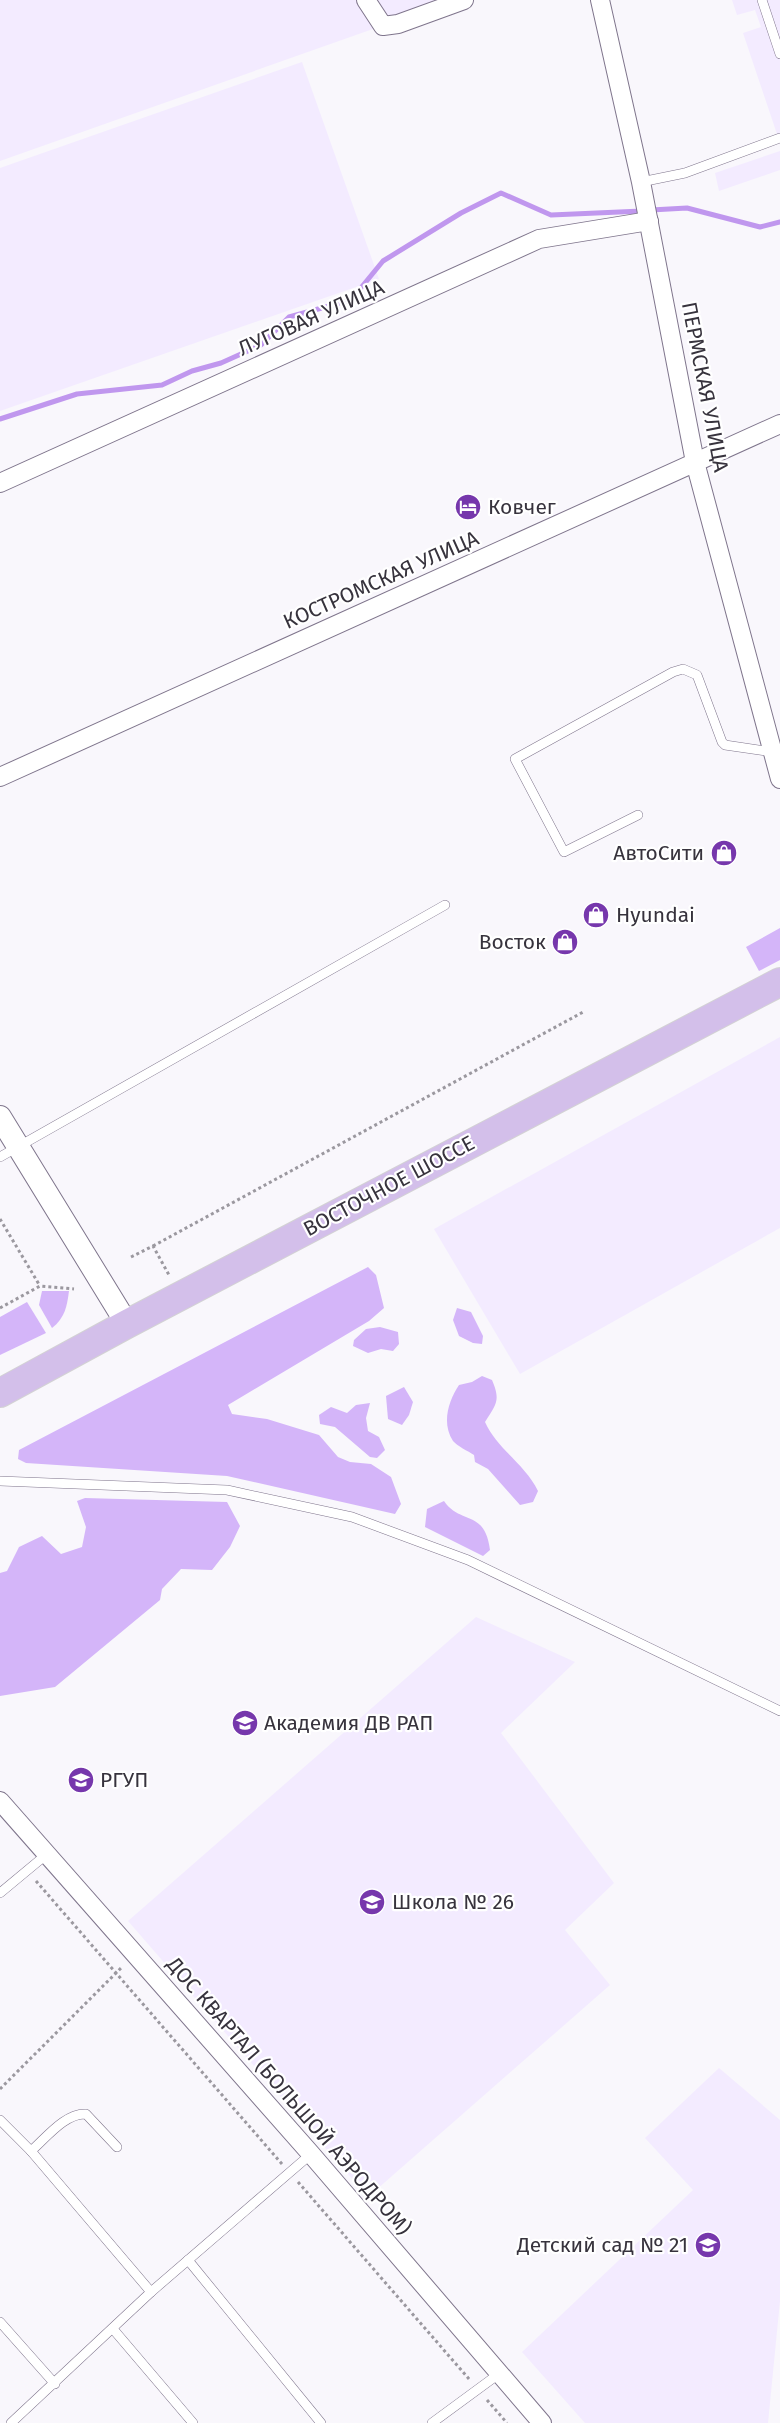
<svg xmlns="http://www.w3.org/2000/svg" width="780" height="2423" font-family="'Fira Sans',sans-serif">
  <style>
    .built { fill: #f3ebff }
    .green { fill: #d4b5f9 }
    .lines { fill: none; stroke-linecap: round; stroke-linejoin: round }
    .stream { stroke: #c097ee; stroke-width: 5 }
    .service-casing { stroke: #7f758c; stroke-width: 10 }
    .minor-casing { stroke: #7f758c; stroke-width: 20 }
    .tertiary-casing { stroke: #7f758c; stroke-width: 24 }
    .primary-casing { stroke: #d3d2d4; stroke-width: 30 }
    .path { stroke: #9b989f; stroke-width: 3; stroke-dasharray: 3 3; stroke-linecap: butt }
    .service { stroke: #fff; stroke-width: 9 }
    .minor { stroke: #fff; stroke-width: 18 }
    .tertiary { stroke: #fff; stroke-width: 22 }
    .primary { stroke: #d3bfea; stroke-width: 28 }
    .labels { text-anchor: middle; stroke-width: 4.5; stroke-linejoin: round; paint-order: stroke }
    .street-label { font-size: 21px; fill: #37333d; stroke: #fff }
    .poi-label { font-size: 21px; fill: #37333d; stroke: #fff; text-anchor: start }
  </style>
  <rect width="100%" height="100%" fill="#f9f7fc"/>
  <g class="built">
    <path d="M 0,0 L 455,0 L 0,161 Z"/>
    <path d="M 732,0 L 780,0 L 780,143 L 743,33 L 761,27 L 755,10 L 737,15 Z"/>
    <path d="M 302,62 L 379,279 L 0,411 L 0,168 Z"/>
    <path d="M 780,151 L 780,170 L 719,191 L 715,173 Z"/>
    <path d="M 780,1037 L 780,1228 L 520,1374 L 434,1229 Z"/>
    <path d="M 476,1617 L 575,1662 L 501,1733 L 614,1883 L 565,1930 L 610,1985 L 368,2197 L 128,1921 Z"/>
    <path d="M 719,2068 L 780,2120 L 780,2301 L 768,2423 L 585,2423 L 522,2352 L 693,2190 L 645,2138 Z"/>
  </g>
  <g class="green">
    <path d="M 780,928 L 780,960 L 759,971 L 746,947 Z"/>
    <path d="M 368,1267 L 376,1275 L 384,1308 L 369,1321 L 228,1405 L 232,1414 L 267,1419 L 319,1435 L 338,1457 L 350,1462 L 371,1464 L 391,1477 L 401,1504 L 395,1514 L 227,1476 L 26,1463 L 18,1459 L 19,1450 Z"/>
    <path d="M 42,1291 L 69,1291 C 67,1306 65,1318 52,1328 L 39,1305 Z"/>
    <path d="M 27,1302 L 46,1333 L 0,1355 L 0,1317 Z"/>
    <path d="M 457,1308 L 471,1312 L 483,1336 L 482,1344 L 473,1343 L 459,1336 L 453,1320 Z"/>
    <path d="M 380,1327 L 398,1332 L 399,1344 L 393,1351 L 381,1349 L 368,1353 L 353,1346 L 354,1340 L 366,1329 Z"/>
    <path d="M 482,1376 L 492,1380 C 501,1401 496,1404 485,1422 C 497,1449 525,1464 538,1491 L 533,1502 L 520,1505 L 488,1469 L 475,1462 L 474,1455 C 468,1451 457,1446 453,1441 C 441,1423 449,1400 459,1385 L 472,1382 Z"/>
    <path d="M 404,1387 L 413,1402 L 409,1415 L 402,1425 L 388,1419 L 386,1396 Z"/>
    <path d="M 370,1403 L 366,1418 L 368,1431 L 379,1437 L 385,1450 L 377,1458 L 370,1457 L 335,1427 L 320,1424 L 319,1415 L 331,1407 L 347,1413 L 356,1405 Z"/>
    <path d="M 85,1498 L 227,1502 L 240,1526 L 230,1547 L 212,1570 L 181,1569 L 162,1589 L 160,1600 L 55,1687 L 0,1696 L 0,1573 L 7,1571 L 19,1547 L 42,1536 L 61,1554 L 82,1547 L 86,1527 L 77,1501 Z"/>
    <path d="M 444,1501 C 460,1525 485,1509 490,1550 L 483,1556 L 425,1527 L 427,1509 Z"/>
  </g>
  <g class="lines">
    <g class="stream">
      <path d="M 651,210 L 687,208 L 760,227 L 780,222"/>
      <path d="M 0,419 L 77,394 L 162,385 L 192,371 L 221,363 L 261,345 L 289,317 L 351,300 L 383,261 L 461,213 L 501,193 L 551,215 L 642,211"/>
    </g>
    <defs>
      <g id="service">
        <path d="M 762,0 L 780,54"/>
        <path d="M 641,182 L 685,173 L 780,138"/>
        <path d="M 638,815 L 564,852 L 515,759 L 673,672 L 683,669 L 697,675 L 722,742 L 725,745 L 772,752"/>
        <path d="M 0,1157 L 445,905"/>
        <path d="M 0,1481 L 227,1490 L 352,1517 L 468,1560 L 780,1711"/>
        <path d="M 0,1893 L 47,1854"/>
        <path d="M 0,2120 L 31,2151 L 151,2292"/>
        <path d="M 31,2151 C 46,2138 65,2113 86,2114 L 117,2147"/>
        <path d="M 188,2260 L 321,2423"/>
        <path d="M 0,2322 L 55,2384"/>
        <path d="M 113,2329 L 193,2423"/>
        <path d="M 11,2423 L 151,2292 L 311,2154"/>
        <path d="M 432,2423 L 500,2373"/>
      </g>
      <g id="minor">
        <path d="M 366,0 L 383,26 L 398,24 L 464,0"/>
        <path d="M 600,0 L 641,182 L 695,462 L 780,779"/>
        <path d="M 0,483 L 539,239 L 649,221"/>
        <path d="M 0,777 L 780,424"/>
        <path d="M 0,1801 L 311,2154 L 542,2423"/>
      </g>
      <path id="tertiary" d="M 0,1117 L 127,1324"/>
      <path id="primary" d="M 0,1393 L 127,1324 L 780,982"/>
    </defs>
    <use href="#service" class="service-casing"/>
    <use href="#minor" class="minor-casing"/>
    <use href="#tertiary" class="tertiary-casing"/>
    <use href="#primary" class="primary-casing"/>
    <g class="path">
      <path d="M 0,1219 L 40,1286"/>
      <path d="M 153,1246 L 585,1011"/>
      <path d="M 131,1257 L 153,1246 L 169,1275"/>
      <path d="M 0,1308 L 40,1286 L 74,1289"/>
      <path d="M 36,1881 L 282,2164"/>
      <path d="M 0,2089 L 122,1967"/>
      <path d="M 298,2182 L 469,2379"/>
      <path d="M 487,2400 L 507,2423"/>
    </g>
    <use href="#service" class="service"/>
    <use href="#minor" class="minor"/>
    <use href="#tertiary" class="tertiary"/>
    <use href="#primary" class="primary"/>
  </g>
  <defs>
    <symbol id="hotel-disc" viewBox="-11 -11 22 22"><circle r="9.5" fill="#7637ac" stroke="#fff"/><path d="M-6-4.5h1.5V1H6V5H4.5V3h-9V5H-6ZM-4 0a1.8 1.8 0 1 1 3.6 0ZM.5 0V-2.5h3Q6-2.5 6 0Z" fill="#fff"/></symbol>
    <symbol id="shop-disc" viewBox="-11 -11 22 22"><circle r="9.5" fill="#7637ac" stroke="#fff"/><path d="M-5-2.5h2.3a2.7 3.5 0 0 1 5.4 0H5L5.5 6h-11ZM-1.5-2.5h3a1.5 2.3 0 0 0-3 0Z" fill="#fff"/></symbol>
    <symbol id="university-disc" viewBox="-11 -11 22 22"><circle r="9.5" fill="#7637ac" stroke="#fff"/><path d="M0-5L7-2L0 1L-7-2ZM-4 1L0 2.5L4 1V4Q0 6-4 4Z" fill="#fff"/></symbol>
    <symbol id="school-disc" viewBox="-11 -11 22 22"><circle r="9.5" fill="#7637ac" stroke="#fff"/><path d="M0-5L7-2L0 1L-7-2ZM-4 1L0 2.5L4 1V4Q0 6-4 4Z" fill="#fff"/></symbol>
  </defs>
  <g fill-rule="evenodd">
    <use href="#hotel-disc" x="453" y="492" width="30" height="30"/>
    <use href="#shop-disc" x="709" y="838" width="30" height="30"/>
    <use href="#shop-disc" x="581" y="900" width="30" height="30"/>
    <use href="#shop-disc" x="550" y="927" width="30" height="30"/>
    <use href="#university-disc" x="230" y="1708" width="30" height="30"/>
    <use href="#university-disc" x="66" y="1765" width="30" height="30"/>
    <use href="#school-disc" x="357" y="1887" width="30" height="30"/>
    <use href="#school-disc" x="693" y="2230" width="30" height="30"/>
  </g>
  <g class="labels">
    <g class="street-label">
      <text transform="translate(311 318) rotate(-24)" y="7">ЛУГОВАЯ УЛИЦА</text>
      <text transform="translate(705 387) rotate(79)" y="7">ПЕРМСКАЯ УЛИЦА</text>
      <text transform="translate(381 580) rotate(-24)" y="7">КОСТРОМСКАЯ УЛИЦА</text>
      <text transform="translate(389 1186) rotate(-28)" y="7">ВОСТОЧНОЕ ШОССЕ</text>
      <text transform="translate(289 2096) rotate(49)" y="7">ДОС КВАРТАЛ (БОЛЬШОЙ АЭРОДРОМ)</text>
    </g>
    <g class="poi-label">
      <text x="488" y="514">Ковчег</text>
      <text x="704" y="860" text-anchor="end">АвтоСити</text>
      <text x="616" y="922">Hyundai</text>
      <text x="546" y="949" text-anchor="end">Восток</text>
      <text x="264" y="1730">Академия ДВ РАП</text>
      <text x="100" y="1787">РГУП</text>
      <text x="392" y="1909">Школа № 26</text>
      <text x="688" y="2252" text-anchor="end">Детский сад № 21</text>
    </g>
  </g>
</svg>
